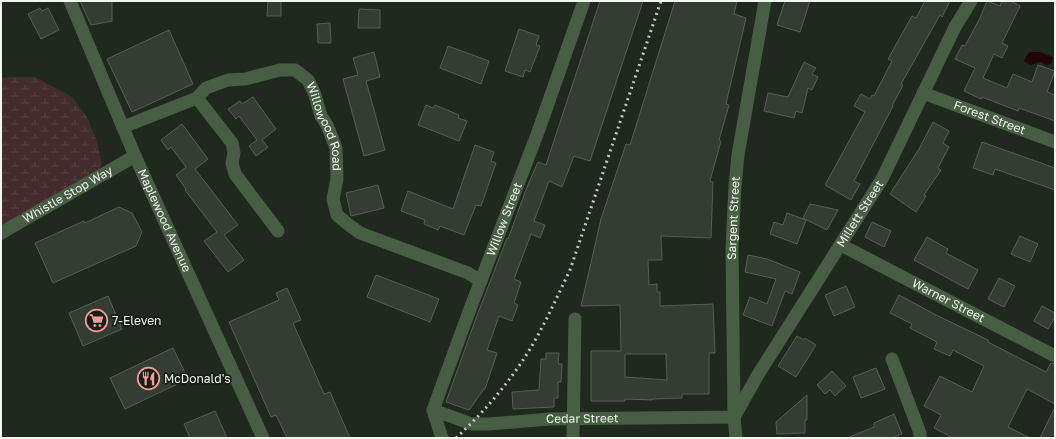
<svg xmlns="http://www.w3.org/2000/svg" width="1056" height="439" font-family="'Golos Text',sans-serif">
  <style>
    .wetland { fill: url(#wetland-marsh) }
    .water { fill: #200608 }
    .building { fill: #333d31; stroke: #556053; fill-rule: evenodd }
    .lines { fill: none; stroke-linecap: round; stroke-linejoin: round }
    .minor { stroke: #485e44; stroke-width: 13 }
    .rail { stroke: #c4cbc3; stroke-width: 3; stroke-dasharray: 2 4; stroke-linecap: butt }
    .labels { text-anchor: middle; stroke-width: 3.5; stroke-linejoin: round; paint-order: stroke }
    .street-label { font-size: 12px; fill: #f0f7ef; stroke: #171f15 }
    .poi-label { font-size: 12px; fill: #f0f7ef; stroke: #171f15; text-anchor: start }
  </style>
  <defs>
    <pattern id="wetland-marsh" width="20" height="14" patternUnits="userSpaceOnUse"><rect width="20" height="14" fill="#442c2d"/><path d="M1 5h8M5 5V1M11 12h8M15 12V8" fill="none" stroke="#564142"/></pattern>
  </defs>
  <rect width="100%" height="100%" fill="#20291e"/>
  <path class="wetland" d="M 12,77 L 35,77 L 72,97 L 87,117 L 97,142 L 102,164 L 94,182 L 35,211 L 1,241 L 1,78 Z"/>
  <path class="water" d="M 1030,52 L 1040,52 L 1053,57 L 1051,64 L 1046,65 L 1041,62 C 1033,63 1032,68 1024,61 L 1027,55 Z"/>
  <g class="building">
    <path d="M 80,1 L 112,1 L 112,21 L 91,25 Z"/>
    <path d="M 268,1 L 281,1 L 281,16 L 267,16 Z"/>
    <path d="M 600,1 L 643,1 L 590,161 L 574,156 L 562,187 L 549,181 L 534,221 L 545,225 L 540,238 L 531,234 L 514,279 L 521,282 L 514,303 L 518,305 L 512,321 L 499,316 L 487,350 L 497,353 L 485,389 L 484,389 L 469,410 L 446,402 L 476,318 L 507,238 L 508,239 L 527,187 L 538,162 L 546,165 Z"/>
    <path d="M 675,1 L 737,1 L 734,14 L 746,18 L 726,104 L 729,105 L 719,140 L 721,141 L 710,181 L 713,182 L 711,238 L 661,236 L 662,260 L 648,260 L 649,285 L 657,284 L 657,292 L 660,292 L 660,306 L 713,304 L 715,353 L 709,353 L 709,394 L 682,394 L 682,398 L 653,399 L 652,400 L 625,399 L 625,401 L 591,401 L 591,351 L 621,351 L 620,305 L 581,306 L 601,219 L 626,144 L 630,145 ZM 625,354 L 666,354 L 667,380 L 625,377 Z"/>
    <path d="M 785,1 L 810,1 L 800,32 L 777,25 Z"/>
    <path d="M 925,1 L 950,1 L 942,17 L 940,15 L 901,84 L 903,85 L 892,106 L 893,106 L 854,181 L 860,184 L 851,200 L 825,185 L 865,112 L 854,106 L 861,94 L 870,99 L 872,95 L 874,96 L 892,61 L 888,59 L 912,16 L 916,18 Z"/>
    <path d="M 987,1 L 1000,6 L 1002,1 L 1011,1 L 1020,6 L 1002,43 L 1008,46 L 1002,58 L 994,54 L 983,78 L 1007,88 L 1013,74 L 1032,82 L 1038,65 L 1055,71 L 1047,92 L 1055,95 L 1055,121 L 1019,108 L 1018,111 L 982,97 L 981,99 L 964,91 L 975,68 L 955,59 L 962,45 L 965,46 L 980,18 Z"/>
    <path d="M 40,8 L 42,11 L 48,8 L 59,30 L 41,39 L 28,14 Z"/>
    <path d="M 359,9 L 380,10 L 380,28 L 358,28 Z"/>
    <path d="M 330,23 L 331,43 L 318,43 L 317,24 Z"/>
    <path d="M 519,29 L 539,36 L 536,45 L 540,46 L 530,72 L 525,70 L 523,77 L 505,71 Z"/>
    <path d="M 169,30 L 193,84 L 132,112 L 107,59 Z"/>
    <path d="M 448,46 L 489,61 L 481,84 L 440,68 Z"/>
    <path d="M 374,52 L 380,77 L 366,81 L 385,150 L 364,156 L 343,79 L 358,75 L 353,58 Z"/>
    <path d="M 804,62 L 816,68 L 812,74 L 818,77 L 812,90 L 808,88 L 802,113 L 796,111 L 794,118 L 764,111 L 768,93 L 788,97 Z"/>
    <path d="M 253,97 L 276,129 L 262,140 L 268,147 L 256,156 L 249,146 L 257,140 L 239,116 L 236,119 L 228,109 L 240,101 L 242,104 Z"/>
    <path d="M 426,105 L 433,108 L 435,105 L 459,115 L 458,118 L 467,121 L 459,141 L 418,125 Z"/>
    <path d="M 933,122 L 949,131 L 943,143 L 949,147 L 938,168 L 941,170 L 924,195 L 926,196 L 916,212 L 890,194 L 919,149 Z"/>
    <path d="M 182,124 L 208,159 L 195,169 L 238,225 L 224,235 L 244,260 L 228,272 L 204,241 L 217,232 L 185,190 L 186,189 L 176,175 L 186,167 L 171,147 L 168,150 L 161,140 Z"/>
    <path d="M 982,142 L 1055,168 L 1055,190 L 995,169 L 993,175 L 973,168 Z"/>
    <path d="M 475,145 L 494,152 L 491,161 L 496,163 L 481,206 L 476,205 L 464,235 L 440,226 L 438,230 L 424,224 L 425,220 L 401,211 L 408,191 L 453,209 Z"/>
    <path d="M 378,185 L 384,208 L 351,216 L 346,193 Z"/>
    <path d="M 810,204 L 838,210 L 827,230 L 803,218 Z"/>
    <path d="M 119,207 L 132,213 L 142,232 L 136,246 L 53,283 L 35,243 L 84,221 L 85,223 Z"/>
    <path d="M 787,213 L 806,220 L 797,244 L 770,234 L 774,222 L 783,225 Z"/>
    <path d="M 872,222 L 891,231 L 884,247 L 865,237 Z"/>
    <path d="M 1020,236 L 1038,244 L 1030,262 L 1011,254 Z"/>
    <path d="M 927,237 L 948,249 L 946,253 L 978,270 L 968,289 L 914,260 Z"/>
    <path d="M 748,255 L 767,259 L 800,272 L 792,294 L 785,291 L 772,326 L 743,315 L 750,297 L 767,304 L 776,279 L 745,272 Z"/>
    <path d="M 376,275 L 439,299 L 430,322 L 367,297 Z"/>
    <path d="M 999,278 L 1015,286 L 1004,307 L 988,299 Z"/>
    <path d="M 846,286 L 855,307 L 834,316 L 825,295 Z"/>
    <path d="M 287,288 L 301,320 L 293,323 L 324,394 L 330,392 L 350,438 L 287,438 L 276,415 L 271,417 L 229,322 L 279,300 L 276,293 Z"/>
    <path d="M 899,295 L 938,316 L 988,340 L 988,342 L 1046,372 L 1051,363 L 1055,364 L 1055,404 L 1027,389 L 1008,427 L 1030,438 L 953,438 L 934,428 L 941,415 L 924,406 L 940,376 L 972,392 L 984,366 L 953,350 L 950,356 L 934,349 L 937,342 L 910,328 L 912,324 L 890,313 Z"/>
    <path d="M 108,296 L 122,329 L 83,346 L 69,313 Z"/>
    <path d="M 1042,306 L 1055,313 L 1055,317 L 1048,329 L 1034,321 Z"/>
    <path d="M 797,336 L 804,340 L 805,338 L 816,345 L 796,377 L 778,366 Z"/>
    <path d="M 173,348 L 188,379 L 125,409 L 110,378 Z"/>
    <path d="M 546,353 L 559,353 L 558,364 L 562,364 L 561,382 L 558,382 L 558,398 L 554,398 L 554,407 L 513,409 L 512,392 L 539,390 L 541,359 L 546,359 Z"/>
    <path d="M 876,368 L 885,389 L 861,398 L 853,377 Z"/>
    <path d="M 832,371 L 846,386 L 835,396 L 830,390 L 825,394 L 817,385 Z"/>
    <path d="M 807,395 L 807,420 L 805,420 L 805,433 L 777,434 L 776,422 Z"/>
    <path d="M 1055,407 L 1055,438 L 1040,438 Z"/>
    <path d="M 215,411 L 227,438 L 190,438 L 184,424 Z"/>
    <path d="M 894,414 L 902,434 L 891,438 L 847,438 L 874,427 L 874,423 Z"/>
  </g>
  <g class="lines">
    <g class="minor">
      <path id="s1" d="M 70,1 L 135,156 L 263,438"/>
      <path id="s2" d="M 923,93 L 1055,142"/>
      <path d="M 197,98 L 232,143 L 234,153 L 232,163 L 235,174 L 278,231"/>
      <path id="s3" d="M 123,127 L 197,98 L 206,88 L 228,80 L 245,79 L 280,70 L 295,70 L 308,80 L 314,92 L 321,116 L 327,125 L 336,148 L 337,179 L 333,199 L 337,215 L 349,225 L 360,233 L 468,273 L 481,281"/>
      <path id="s4" d="M 1,233 L 135,156"/>
      <path id="s5" d="M 841,245 L 1055,356"/>
      <path d="M 892,359 L 920,433 L 920,438"/>
      <path id="s6" d="M 433,410 L 472,424 L 489,424 L 550,419 L 734,417 L 759,373 L 882,179 L 955,27 L 971,1"/>
      <path id="s7" d="M 442,438 L 433,410 L 470,309 L 538,132 L 584,1"/>
      <path d="M 573,438 L 575,319"/>
      <path id="s8" d="M 736,438 L 734,417 L 732,249 L 735,186 L 738,155 L 765,1"/>
    </g>
    <path class="rail" d="M 456,438 C 484,412 510,382 530,349 C 545,324 557,297 570,270 L 661,1"/>
  </g>
  <defs>
    <symbol id="supermarket-ring" viewBox="-11 -11 22 22"><circle r="9.5" fill="#171f15" stroke="#f49b9f" stroke-width="1.5"/><path d="M-6-5.5h2.5l.6 2H6L4.5 2H-2.5L-4.4-4H-6ZM-1.5 3.2a1.3 1.3 0 1 0 .1 0ZM3 3.2a1.3 1.3 0 1 0 .1 0Z" fill="#f49b9f"/></symbol>
    <symbol id="restaurant-ring" viewBox="-11 -11 22 22"><circle r="9.5" fill="#171f15" stroke="#f49b9f" stroke-width="1.5"/><path d="M-5-6h1v4h1v-4h1v4h1v-4h1v5L-1.5 .5V6h-2V.5L-5-1ZM5-6V6H3V1.5H1.5Q1.5-4 5-6Z" fill="#f49b9f"/></symbol>
  </defs>
  <g fill-rule="evenodd">
    <use href="#supermarket-ring" x="84" y="308" width="25" height="25"/>
    <use href="#restaurant-ring" x="136" y="366" width="25" height="25"/>
  </g>
  <g class="labels">
    <g class="street-label">
      <text dy="4" stroke="none"><textPath href="#s2" startOffset="71">Forest Street</textPath></text>
      <text dy="4" stroke="none"><textPath href="#s3" startOffset="251">Willowood Road</textPath></text>
      <text dy="4" stroke="none"><textPath href="#s4" startOffset="77">Whistle Stop Way</textPath></text>
      <text dy="4" stroke="none"><textPath href="#s6" startOffset="543">Millett Street</textPath></text>
      <text dy="4" stroke="none"><textPath href="#s8" startOffset="220">Sargent Street</textPath></text>
      <text dy="4" stroke="none"><textPath href="#s1" startOffset="239">Maplewood Avenue</textPath></text>
      <text dy="4" stroke="none"><textPath href="#s7" startOffset="233">Willow Street</textPath></text>
      <text dy="4" stroke="none"><textPath href="#s5" startOffset="121">Warner Street</textPath></text>
      <text dy="4" stroke="none"><textPath href="#s6" startOffset="152">Cedar Street</textPath></text>
    </g>
    <g class="poi-label">
      <text x="112" y="325">7-Eleven</text>
      <text x="164" y="383">McDonald's</text>
    </g>
  </g>
  <rect width="1056" height="439" fill="none" stroke="#f0f7ef" stroke-width="4"/>
</svg>
